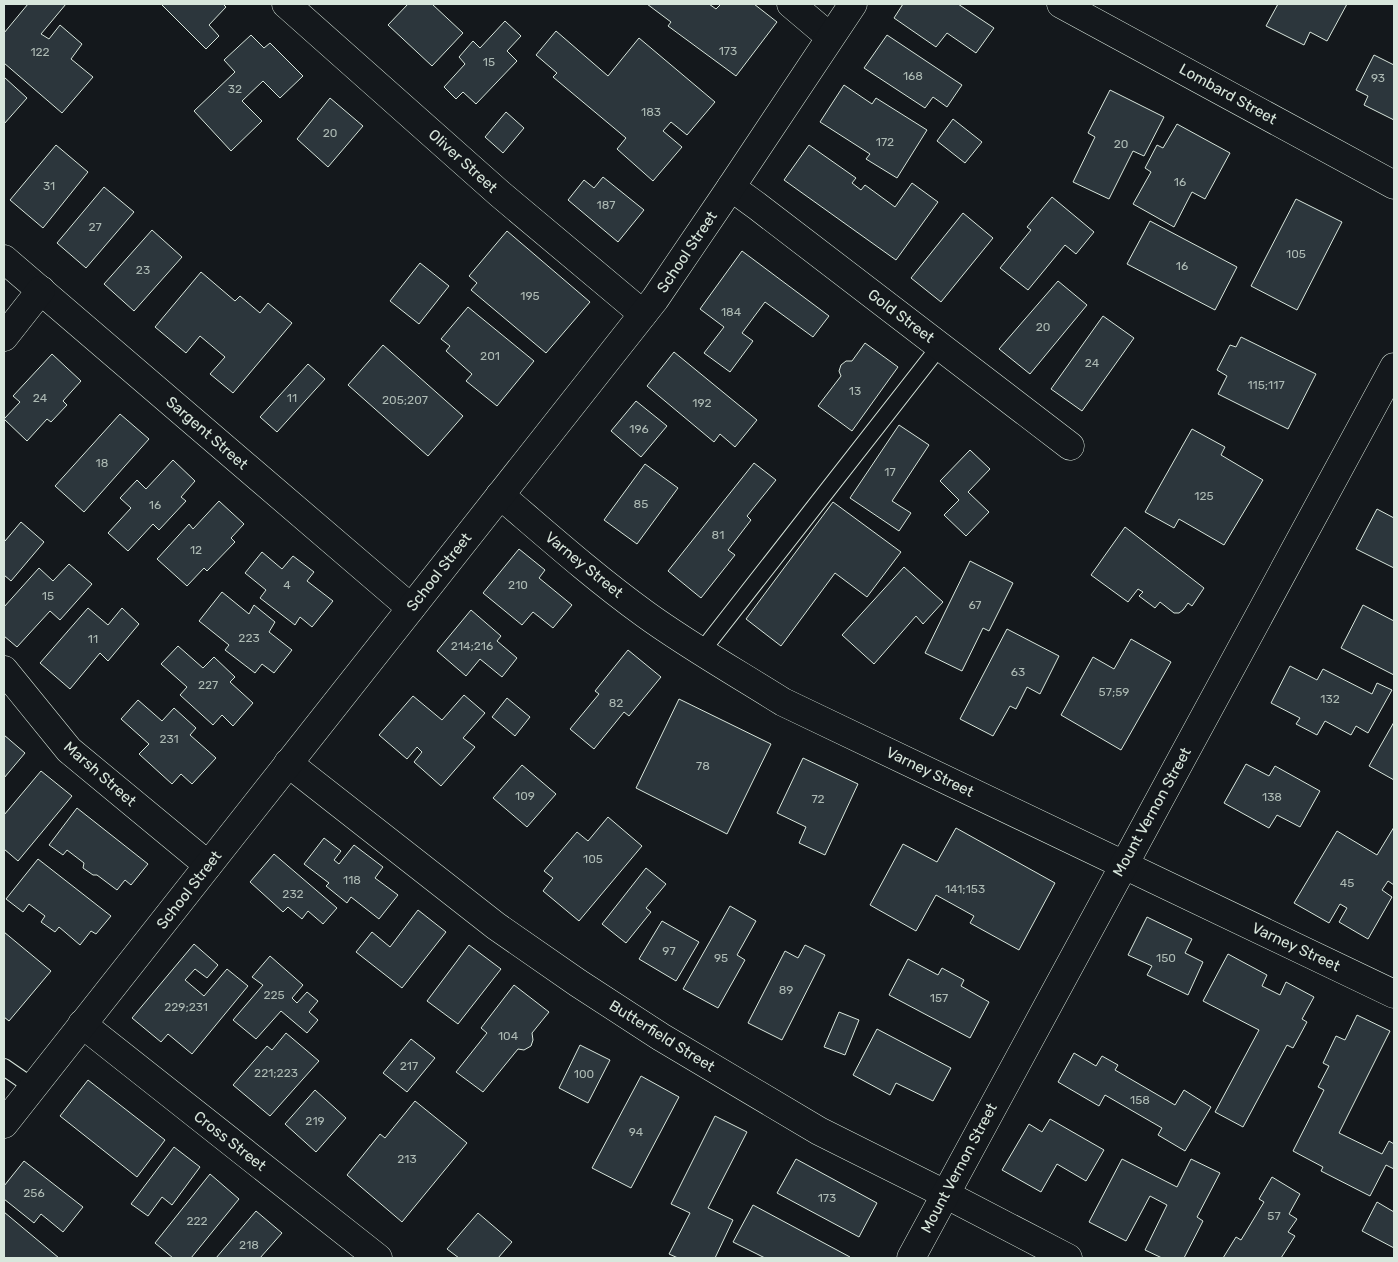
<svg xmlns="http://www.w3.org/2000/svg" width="1398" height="1262" font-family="Rubik,sans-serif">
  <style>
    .building { fill: #2c363c; stroke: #d8e6dc }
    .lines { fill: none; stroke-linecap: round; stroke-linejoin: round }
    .lane-casing { stroke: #d8e6dc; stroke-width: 18 }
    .street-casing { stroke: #d8e6dc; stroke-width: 29 }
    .secondary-casing { stroke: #d8e6dc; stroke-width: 29 }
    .lane { stroke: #14181c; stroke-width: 16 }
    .street { stroke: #14181c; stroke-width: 28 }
    .secondary { stroke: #14181c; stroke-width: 28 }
    .labels { text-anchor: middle; stroke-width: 4; stroke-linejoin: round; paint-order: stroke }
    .number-label { font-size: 12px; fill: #adbab4 }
    .street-label { font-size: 15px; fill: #d8e6dc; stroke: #14181c }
  </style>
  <rect width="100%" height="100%" fill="#14181c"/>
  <g class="building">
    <path d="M 28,4 L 66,4 L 41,34 L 49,39 L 60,25 L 82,44 L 71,59 L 93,77 L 62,113 L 4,63 L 4,33 Z"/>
    <path d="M 161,4 L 223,4 L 226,7 L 209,25 L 219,36 L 206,49 Z"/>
    <path d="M 408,4 L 432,4 L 463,33 L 432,66 L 388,25 Z"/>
    <path d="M 647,4 L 709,4 L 716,9 L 721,4 L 754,4 L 777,22 L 736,76 L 668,26 L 671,22 Z"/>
    <path d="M 903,4 L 958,4 L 994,28 L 976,53 L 947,33 L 936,47 L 894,18 Z"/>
    <path d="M 1278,4 L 1347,4 L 1327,41 L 1310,32 L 1304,45 L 1266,26 Z"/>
    <path d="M 505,21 L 521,36 L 507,51 L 517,61 L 476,104 L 463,92 L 456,99 L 444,87 L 465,64 L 459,57 L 473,41 L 480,48 Z"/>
    <path d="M 556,31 L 608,76 L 639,38 L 715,102 L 687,135 L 671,122 L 663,131 L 682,147 L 653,181 L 617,149 L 626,138 L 553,77 L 557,73 L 536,55 Z"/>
    <path d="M 251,35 L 264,48 L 270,43 L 303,76 L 280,98 L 263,81 L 242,101 L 262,121 L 231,151 L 194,111 L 235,72 L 224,60 Z"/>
    <path d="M 887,35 L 962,85 L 947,107 L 933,97 L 925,108 L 864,68 Z"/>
    <path d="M 1374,55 L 1394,65 L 1394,120 L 1364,105 L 1368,96 L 1356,90 Z"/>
    <path d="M 4,77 L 27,98 L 4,124 Z"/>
    <path d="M 844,85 L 872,104 L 876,98 L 927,130 L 897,178 L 866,159 L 870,154 L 820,122 Z"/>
    <path d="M 1110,90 L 1164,117 L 1144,156 L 1133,151 L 1109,199 L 1073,182 L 1095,137 L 1088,133 Z"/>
    <path d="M 330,98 L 363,126 L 328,167 L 297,139 Z"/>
    <path d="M 506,112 L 524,128 L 503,153 L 485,137 Z"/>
    <path d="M 953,119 L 982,142 L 965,163 L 937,141 Z"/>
    <path d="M 1177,124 L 1230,153 L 1205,199 L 1192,192 L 1174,227 L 1133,204 L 1151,172 L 1145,168 L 1157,145 L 1163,148 Z"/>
    <path d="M 56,145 L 88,172 L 43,228 L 10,200 Z"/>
    <path d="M 809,145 L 856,178 L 852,183 L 861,190 L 865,185 L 895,207 L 912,183 L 938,202 L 896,260 L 784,180 Z"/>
    <path d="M 603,177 L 644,210 L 618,242 L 568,200 L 584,180 L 594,188 Z"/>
    <path d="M 104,187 L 134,212 L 86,268 L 57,243 Z"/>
    <path d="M 1052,197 L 1094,232 L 1076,254 L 1065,245 L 1028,290 L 1000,268 L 1031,230 L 1027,227 Z"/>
    <path d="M 1296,199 L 1342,222 L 1297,310 L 1251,286 Z"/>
    <path d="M 963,213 L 993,238 L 941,302 L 911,278 Z"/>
    <path d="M 1150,221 L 1237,267 L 1215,310 L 1127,264 Z"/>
    <path d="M 152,230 L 182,257 L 134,311 L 104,284 Z"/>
    <path d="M 507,231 L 590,302 L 546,353 L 471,290 L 477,283 L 469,276 Z"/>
    <path d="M 742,251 L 829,316 L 813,337 L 765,302 L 742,333 L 753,341 L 730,372 L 704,353 L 724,327 L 700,309 Z"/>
    <path d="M 420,263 L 449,286 L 419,324 L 390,301 Z"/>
    <path d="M 201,272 L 235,301 L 240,296 L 260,313 L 268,303 L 292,323 L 233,393 L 210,374 L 225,357 L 200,336 L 186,353 L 155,327 Z"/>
    <path d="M 1058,281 L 1087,305 L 1030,374 L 999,349 Z"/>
    <path d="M 468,307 L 534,361 L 497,406 L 466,381 L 472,374 L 446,351 L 450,346 L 441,339 Z"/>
    <path d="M 1103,316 L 1134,338 L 1082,411 L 1051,389 Z"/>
    <path d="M 1241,337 L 1316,374 L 1288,429 L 1218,394 L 1227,376 L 1217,370 L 1230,345 L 1236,347 Z"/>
    <path d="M 865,343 L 898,367 L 852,431 L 818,406 L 841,376 L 839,371 L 841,365 L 846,361 L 852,361 Z"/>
    <path d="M 383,345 L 463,416 L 428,456 L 348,385 Z"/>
    <path d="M 674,352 L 757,420 L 735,447 L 720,434 L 714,442 L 647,386 Z"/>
    <path d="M 52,354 L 81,381 L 63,401 L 67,405 L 51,422 L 47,419 L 27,441 L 4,419 L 20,402 L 13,396 Z"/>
    <path d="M 308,364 L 325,379 L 277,432 L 260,417 Z"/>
    <path d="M 636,401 L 667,426 L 641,457 L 611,431 Z"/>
    <path d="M 120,414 L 149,439 L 84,512 L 55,486 Z"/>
    <path d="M 899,425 L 929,445 L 892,501 L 911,513 L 899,531 L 850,498 Z"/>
    <path d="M 1192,429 L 1225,447 L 1221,455 L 1263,480 L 1224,545 L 1179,519 L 1174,528 L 1145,512 Z"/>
    <path d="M 970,450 L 990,469 L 968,492 L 989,512 L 966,536 L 944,515 L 959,500 L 940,481 Z"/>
    <path d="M 173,460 L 195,481 L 181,497 L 186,501 L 159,530 L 153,524 L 128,551 L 108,533 L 131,508 L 120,498 L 137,480 L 146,489 Z"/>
    <path d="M 754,463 L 776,480 L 747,516 L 751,520 L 728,550 L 735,555 L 701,598 L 668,571 Z"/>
    <path d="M 645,464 L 678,488 L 637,544 L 604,520 Z"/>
    <path d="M 219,501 L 244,524 L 231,538 L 235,542 L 207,571 L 204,568 L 187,586 L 157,559 L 189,524 L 193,529 Z"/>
    <path d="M 833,502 L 901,552 L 867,597 L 835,573 L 781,646 L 746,619 Z"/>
    <path d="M 1377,509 L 1394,518 L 1394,568 L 1356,549 Z"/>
    <path d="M 21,522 L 44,542 L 11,581 L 4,575 L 4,541 L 5,541 Z"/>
    <path d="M 1125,527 L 1204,588 L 1192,606 L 1188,603 L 1183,610 L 1179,613 L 1174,613 L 1160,602 L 1155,608 L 1139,596 L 1143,592 L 1138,589 L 1128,602 L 1091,575 Z"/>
    <path d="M 519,549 L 545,570 L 539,578 L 572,605 L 553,628 L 533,612 L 522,625 L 483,593 Z"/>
    <path d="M 262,552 L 282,569 L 293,556 L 314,572 L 307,581 L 333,601 L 312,627 L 300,617 L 295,625 L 260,598 L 266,590 L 245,573 Z"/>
    <path d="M 970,561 L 1013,583 L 989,631 L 983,628 L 962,671 L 925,653 Z"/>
    <path d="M 69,564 L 92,584 L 60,620 L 50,611 L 17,647 L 4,636 L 4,607 L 39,568 L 53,581 Z"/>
    <path d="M 904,567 L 943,602 L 923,624 L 916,616 L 874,664 L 842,635 Z"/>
    <path d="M 222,592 L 249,614 L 254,605 L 275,622 L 269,632 L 292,650 L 274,673 L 262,664 L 255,673 L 225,650 L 229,645 L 199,621 Z"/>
    <path d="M 1363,605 L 1394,621 L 1394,675 L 1341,648 Z"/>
    <path d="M 88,608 L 108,625 L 122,608 L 139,624 L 108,661 L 100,653 L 70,689 L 40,663 Z"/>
    <path d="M 471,610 L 501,636 L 497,641 L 517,658 L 502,677 L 480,659 L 466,676 L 437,651 Z"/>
    <path d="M 1007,629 L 1059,656 L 1040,694 L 1027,687 L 1016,709 L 1010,706 L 993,736 L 960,719 Z"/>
    <path d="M 1131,639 L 1171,662 L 1121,750 L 1061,715 L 1093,657 L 1114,669 Z"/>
    <path d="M 178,646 L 203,668 L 214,657 L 235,677 L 230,682 L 253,703 L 233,726 L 222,715 L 213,725 L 180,695 L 187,687 L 161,664 Z"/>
    <path d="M 628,650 L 661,677 L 629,716 L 624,712 L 594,749 L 570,729 L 599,694 L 595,691 Z"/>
    <path d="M 1290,666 L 1317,680 L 1323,669 L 1372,694 L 1377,683 L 1392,690 L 1368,733 L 1356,726 L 1351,735 L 1325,721 L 1317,735 L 1296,724 L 1300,718 L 1271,703 Z"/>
    <path d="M 464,695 L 485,713 L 463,738 L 475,747 L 441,786 L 414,762 L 422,752 L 417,747 L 407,759 L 379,735 L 413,696 L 442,720 Z"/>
    <path d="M 507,698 L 530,717 L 515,736 L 492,717 Z"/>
    <path d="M 679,699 L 771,744 L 727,834 L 636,788 Z"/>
    <path d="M 138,700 L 162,721 L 174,708 L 196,728 L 190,735 L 216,758 L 192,784 L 181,774 L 172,784 L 139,754 L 149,744 L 121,719 Z"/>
    <path d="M 1394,722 L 1394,780 L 1369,766 Z"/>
    <path d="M 4,735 L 25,753 L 4,778 Z"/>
    <path d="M 803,758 L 858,784 L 825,855 L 799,843 L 806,827 L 777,813 Z"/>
    <path d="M 1246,764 L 1269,776 L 1275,766 L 1320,791 L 1300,827 L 1277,815 L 1269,828 L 1224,803 Z"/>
    <path d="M 522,765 L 556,794 L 527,827 L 493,798 Z"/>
    <path d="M 41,771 L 72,796 L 18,861 L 4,849 L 4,815 Z"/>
    <path d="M 77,808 L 148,864 L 131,885 L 125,880 L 117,890 L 97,875 L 93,875 L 83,868 L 84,863 L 67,850 L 63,855 L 49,845 Z"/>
    <path d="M 608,817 L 642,846 L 579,921 L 543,891 L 553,878 L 544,871 L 577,832 L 588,841 Z"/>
    <path d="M 1394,827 L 1394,885 L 1388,881 L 1382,890 L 1392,897 L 1368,939 L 1339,922 L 1347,908 L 1340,904 L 1329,923 L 1294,903 L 1337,831 L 1377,855 Z"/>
    <path d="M 956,828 L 1055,883 L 1019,950 L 970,923 L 974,916 L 936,895 L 916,931 L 870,905 L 903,844 L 937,862 Z"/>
    <path d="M 324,838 L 341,851 L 334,860 L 339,864 L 354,845 L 383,867 L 375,878 L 398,895 L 379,919 L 351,897 L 347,903 L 326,886 L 329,883 L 304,864 Z"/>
    <path d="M 274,854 L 337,908 L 323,924 L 308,911 L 302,919 L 288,907 L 283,912 L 250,882 Z"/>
    <path d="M 38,859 L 111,916 L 96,934 L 91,931 L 80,945 L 59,927 L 55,932 L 41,922 L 45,916 L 29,904 L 23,912 L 6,899 Z"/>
    <path d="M 646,868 L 666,884 L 646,908 L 651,912 L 626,943 L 602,924 Z"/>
    <path d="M 730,906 L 756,921 L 737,955 L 745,960 L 718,1008 L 683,989 Z"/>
    <path d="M 418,910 L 446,932 L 402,988 L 356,952 L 372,932 L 390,947 Z"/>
    <path d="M 1147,917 L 1192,939 L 1185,953 L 1203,962 L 1188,995 L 1147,975 L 1152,966 L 1128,955 Z"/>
    <path d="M 662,921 L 699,942 L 676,981 L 639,959 Z"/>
    <path d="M 4,932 L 51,971 L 9,1021 L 4,1017 Z"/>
    <path d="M 194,944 L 218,965 L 207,978 L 195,969 L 185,980 L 204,996 L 227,969 L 248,986 L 192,1054 L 168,1034 L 161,1042 L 132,1018 Z"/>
    <path d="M 469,945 L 501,969 L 458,1024 L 427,1001 Z"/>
    <path d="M 805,945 L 825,955 L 782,1040 L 748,1023 L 785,951 L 798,958 Z"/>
    <path d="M 1228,954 L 1267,975 L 1262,986 L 1280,995 L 1286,982 L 1314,997 L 1302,1019 L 1307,1022 L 1293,1048 L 1287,1045 L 1243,1127 L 1215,1112 L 1259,1030 L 1203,1001 Z"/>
    <path d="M 270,956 L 303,985 L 292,998 L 297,1003 L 307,992 L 318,1001 L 309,1012 L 318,1020 L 307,1033 L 281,1011 L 256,1039 L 233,1020 L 263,985 L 252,977 Z"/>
    <path d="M 908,959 L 938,975 L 942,968 L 964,980 L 961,986 L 989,1002 L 970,1038 L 889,995 Z"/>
    <path d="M 514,985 L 549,1012 L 532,1033 L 533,1040 L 531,1046 L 524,1050 L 518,1049 L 483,1092 L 456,1072 L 487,1033 L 481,1028 Z"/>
    <path d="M 839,1012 L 859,1020 L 845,1055 L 824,1047 Z"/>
    <path d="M 1357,1015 L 1390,1031 L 1339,1133 L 1382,1154 L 1389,1141 L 1394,1144 L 1394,1169 L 1386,1165 L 1370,1196 L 1321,1171 L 1323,1167 L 1293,1151 L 1324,1090 L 1318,1087 L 1329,1066 L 1323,1063 L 1336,1036 L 1345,1040 Z"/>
    <path d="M 877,1029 L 951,1068 L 933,1101 L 896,1083 L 890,1095 L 853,1075 Z"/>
    <path d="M 286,1033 L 319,1061 L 270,1116 L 233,1085 L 267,1046 L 272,1050 Z"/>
    <path d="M 411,1039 L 435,1058 L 407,1092 L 383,1073 Z"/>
    <path d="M 580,1045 L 610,1060 L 588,1103 L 559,1088 Z"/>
    <path d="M 1074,1053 L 1096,1066 L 1102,1056 L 1118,1065 L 1115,1070 L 1175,1105 L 1184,1090 L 1211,1107 L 1185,1151 L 1158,1135 L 1162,1128 L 1105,1095 L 1099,1106 L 1058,1082 Z"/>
    <path d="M 641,1076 L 679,1097 L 631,1188 L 592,1168 Z"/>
    <path d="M 88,1080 L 165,1140 L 137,1177 L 60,1116 Z"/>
    <path d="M 315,1090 L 346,1118 L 316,1152 L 285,1124 Z"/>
    <path d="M 415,1101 L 467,1143 L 402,1222 L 347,1175 L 380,1134 L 385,1138 Z"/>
    <path d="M 715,1116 L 747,1132 L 708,1208 L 733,1220 L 715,1258 L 678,1258 L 669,1254 L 690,1213 L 671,1204 Z"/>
    <path d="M 1050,1119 L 1104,1150 L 1086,1181 L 1057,1164 L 1041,1192 L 1002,1170 L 1029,1124 L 1042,1132 Z"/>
    <path d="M 174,1147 L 200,1167 L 172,1205 L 162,1197 L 148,1216 L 131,1204 Z"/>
    <path d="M 796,1159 L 877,1203 L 859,1237 L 777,1193 Z"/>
    <path d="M 1122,1159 L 1177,1187 L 1191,1159 L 1220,1173 L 1197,1217 L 1203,1221 L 1184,1258 L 1162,1258 L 1145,1250 L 1167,1205 L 1150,1196 L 1126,1241 L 1089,1222 Z"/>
    <path d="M 24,1161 L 83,1207 L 63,1232 L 41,1214 L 34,1223 L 4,1199 L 4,1186 Z"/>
    <path d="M 210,1174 L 239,1199 L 191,1258 L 173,1258 L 155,1243 Z"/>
    <path d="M 1272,1177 L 1300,1194 L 1289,1214 L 1297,1219 L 1288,1232 L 1295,1236 L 1281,1258 L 1223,1258 L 1236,1237 L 1241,1240 L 1264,1202 L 1259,1199 Z"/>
    <path d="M 1377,1202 L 1394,1212 L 1394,1248 L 1362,1231 Z"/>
    <path d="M 753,1205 L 850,1257 L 850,1258 L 765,1258 L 733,1242 Z"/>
    <path d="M 256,1211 L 282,1233 L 260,1258 L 216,1258 Z"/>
    <path d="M 4,1212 L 59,1258 L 4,1258 Z"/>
    <path d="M 478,1213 L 512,1242 L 498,1258 L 459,1258 L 447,1249 Z"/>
  </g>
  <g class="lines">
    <defs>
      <g id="lane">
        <path d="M 701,652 L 940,346"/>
        <path d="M 4,1067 L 33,1087"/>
      </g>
      <g id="street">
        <path d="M 286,4 L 500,194 L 643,314"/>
        <path d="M 791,4 L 830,37"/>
        <path d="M 1061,4 L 1394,185"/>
        <path d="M 731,187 L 757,206 L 1070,446"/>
        <path d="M 4,259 L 411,608"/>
        <path d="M 4,337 L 41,290"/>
        <path d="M 500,495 C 548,536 594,577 645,614 C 689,646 737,673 783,702 L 1394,994"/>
        <path d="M 4,670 L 69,750 L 208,865"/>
        <path d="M 288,763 L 496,926 L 578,983 L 661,1037 L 819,1131 L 945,1194 L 1068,1258"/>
        <path d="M 82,1024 L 378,1258"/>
      </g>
      <g id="secondary">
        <path d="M 4,1124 L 655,299 L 731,187 L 853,4"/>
        <path d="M 911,1258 L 1394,367"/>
      </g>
    </defs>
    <use href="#lane" class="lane-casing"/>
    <use href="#street" class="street-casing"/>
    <use href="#secondary" class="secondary-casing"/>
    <use href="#lane" class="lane"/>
    <use href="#street" class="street"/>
    <use href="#secondary" class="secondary"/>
  </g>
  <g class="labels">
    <g class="number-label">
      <text x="728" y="55">173</text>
      <text x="40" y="56">122</text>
      <text x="489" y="66">15</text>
      <text x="913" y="80">168</text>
      <text x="1378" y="82">93</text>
      <text x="235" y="93">32</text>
      <text x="651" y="116">183</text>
      <text x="330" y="137">20</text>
      <text x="885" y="146">172</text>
      <text x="1121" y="148">20</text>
      <text x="1180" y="186">16</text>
      <text x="49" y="190">31</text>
      <text x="606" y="209">187</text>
      <text x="95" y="231">27</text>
      <text x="1296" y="258">105</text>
      <text x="1182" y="270">16</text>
      <text x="143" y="274">23</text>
      <text x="530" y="300">195</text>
      <text x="731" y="316">184</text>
      <text x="1043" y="331">20</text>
      <text x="490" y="360">201</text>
      <text x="1092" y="367">24</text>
      <text x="1266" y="389">115;117</text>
      <text x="855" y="395">13</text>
      <text x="40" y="402">24</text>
      <text x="292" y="402">11</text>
      <text x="405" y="404">205;207</text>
      <text x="702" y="407">192</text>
      <text x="639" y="433">196</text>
      <text x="102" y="467">18</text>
      <text x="890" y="476">17</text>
      <text x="1204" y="500">125</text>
      <text x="641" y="508">85</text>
      <text x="155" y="509">16</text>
      <text x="718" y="539">81</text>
      <text x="196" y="554">12</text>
      <text x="287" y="589">4</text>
      <text x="518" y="589">210</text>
      <text x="48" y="600">15</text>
      <text x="975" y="609">67</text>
      <text x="249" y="642">223</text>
      <text x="93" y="643">11</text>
      <text x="472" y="650">214;216</text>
      <text x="1018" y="676">63</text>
      <text x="208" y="689">227</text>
      <text x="1114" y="696">57;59</text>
      <text x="1330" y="703">132</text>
      <text x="616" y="707">82</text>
      <text x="169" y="743">231</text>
      <text x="703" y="770">78</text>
      <text x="525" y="800">109</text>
      <text x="1272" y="801">138</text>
      <text x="818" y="803">72</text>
      <text x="593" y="863">105</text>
      <text x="352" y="884">118</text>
      <text x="1347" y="887">45</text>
      <text x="965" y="893">141;153</text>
      <text x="293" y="898">232</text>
      <text x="669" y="955">97</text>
      <text x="721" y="962">95</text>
      <text x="1166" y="962">150</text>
      <text x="786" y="994">89</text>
      <text x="274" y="999">225</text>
      <text x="939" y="1002">157</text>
      <text x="186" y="1011">229;231</text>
      <text x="508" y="1040">104</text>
      <text x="409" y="1070">217</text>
      <text x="276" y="1077">221;223</text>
      <text x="584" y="1078">100</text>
      <text x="1140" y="1104">158</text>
      <text x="315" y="1125">219</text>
      <text x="636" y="1136">94</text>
      <text x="407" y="1163">213</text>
      <text x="34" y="1197">256</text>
      <text x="827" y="1202">173</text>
      <text x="1274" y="1220">57</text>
      <text x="197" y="1225">222</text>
      <text x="249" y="1249">218</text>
    </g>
    <g class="street-label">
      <text transform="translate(1228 94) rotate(29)" y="5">Lombard Street</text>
      <text transform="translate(463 161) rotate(42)" y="5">Oliver Street</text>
      <text transform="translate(687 252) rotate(-56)" y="5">School Street</text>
      <text transform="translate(901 316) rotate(37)" y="5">Gold Street</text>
      <text transform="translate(207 433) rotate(41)" y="5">Sargent Street</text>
      <text transform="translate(584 565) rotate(39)" y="5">Varney Street</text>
      <text transform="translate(439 572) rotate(-52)" y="5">School Street</text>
      <text transform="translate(930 772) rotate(26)" y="5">Varney Street</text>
      <text transform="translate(100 774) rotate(41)" y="5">Marsh Street</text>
      <text transform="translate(1152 812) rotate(-61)" y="5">Mount Vernon Street</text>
      <text transform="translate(189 890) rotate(-52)" y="5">School Street</text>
      <text transform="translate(1296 947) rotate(25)" y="5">Varney Street</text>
      <text transform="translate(662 1036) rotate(32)" y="5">Butterfield Street</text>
      <text transform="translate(230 1141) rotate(38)" y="5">Cross Street</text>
      <text transform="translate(959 1168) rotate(-62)" y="5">Mount Vernon Street</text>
    </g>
  </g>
  <rect width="1398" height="1262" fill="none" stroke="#d8e6dc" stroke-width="10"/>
</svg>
